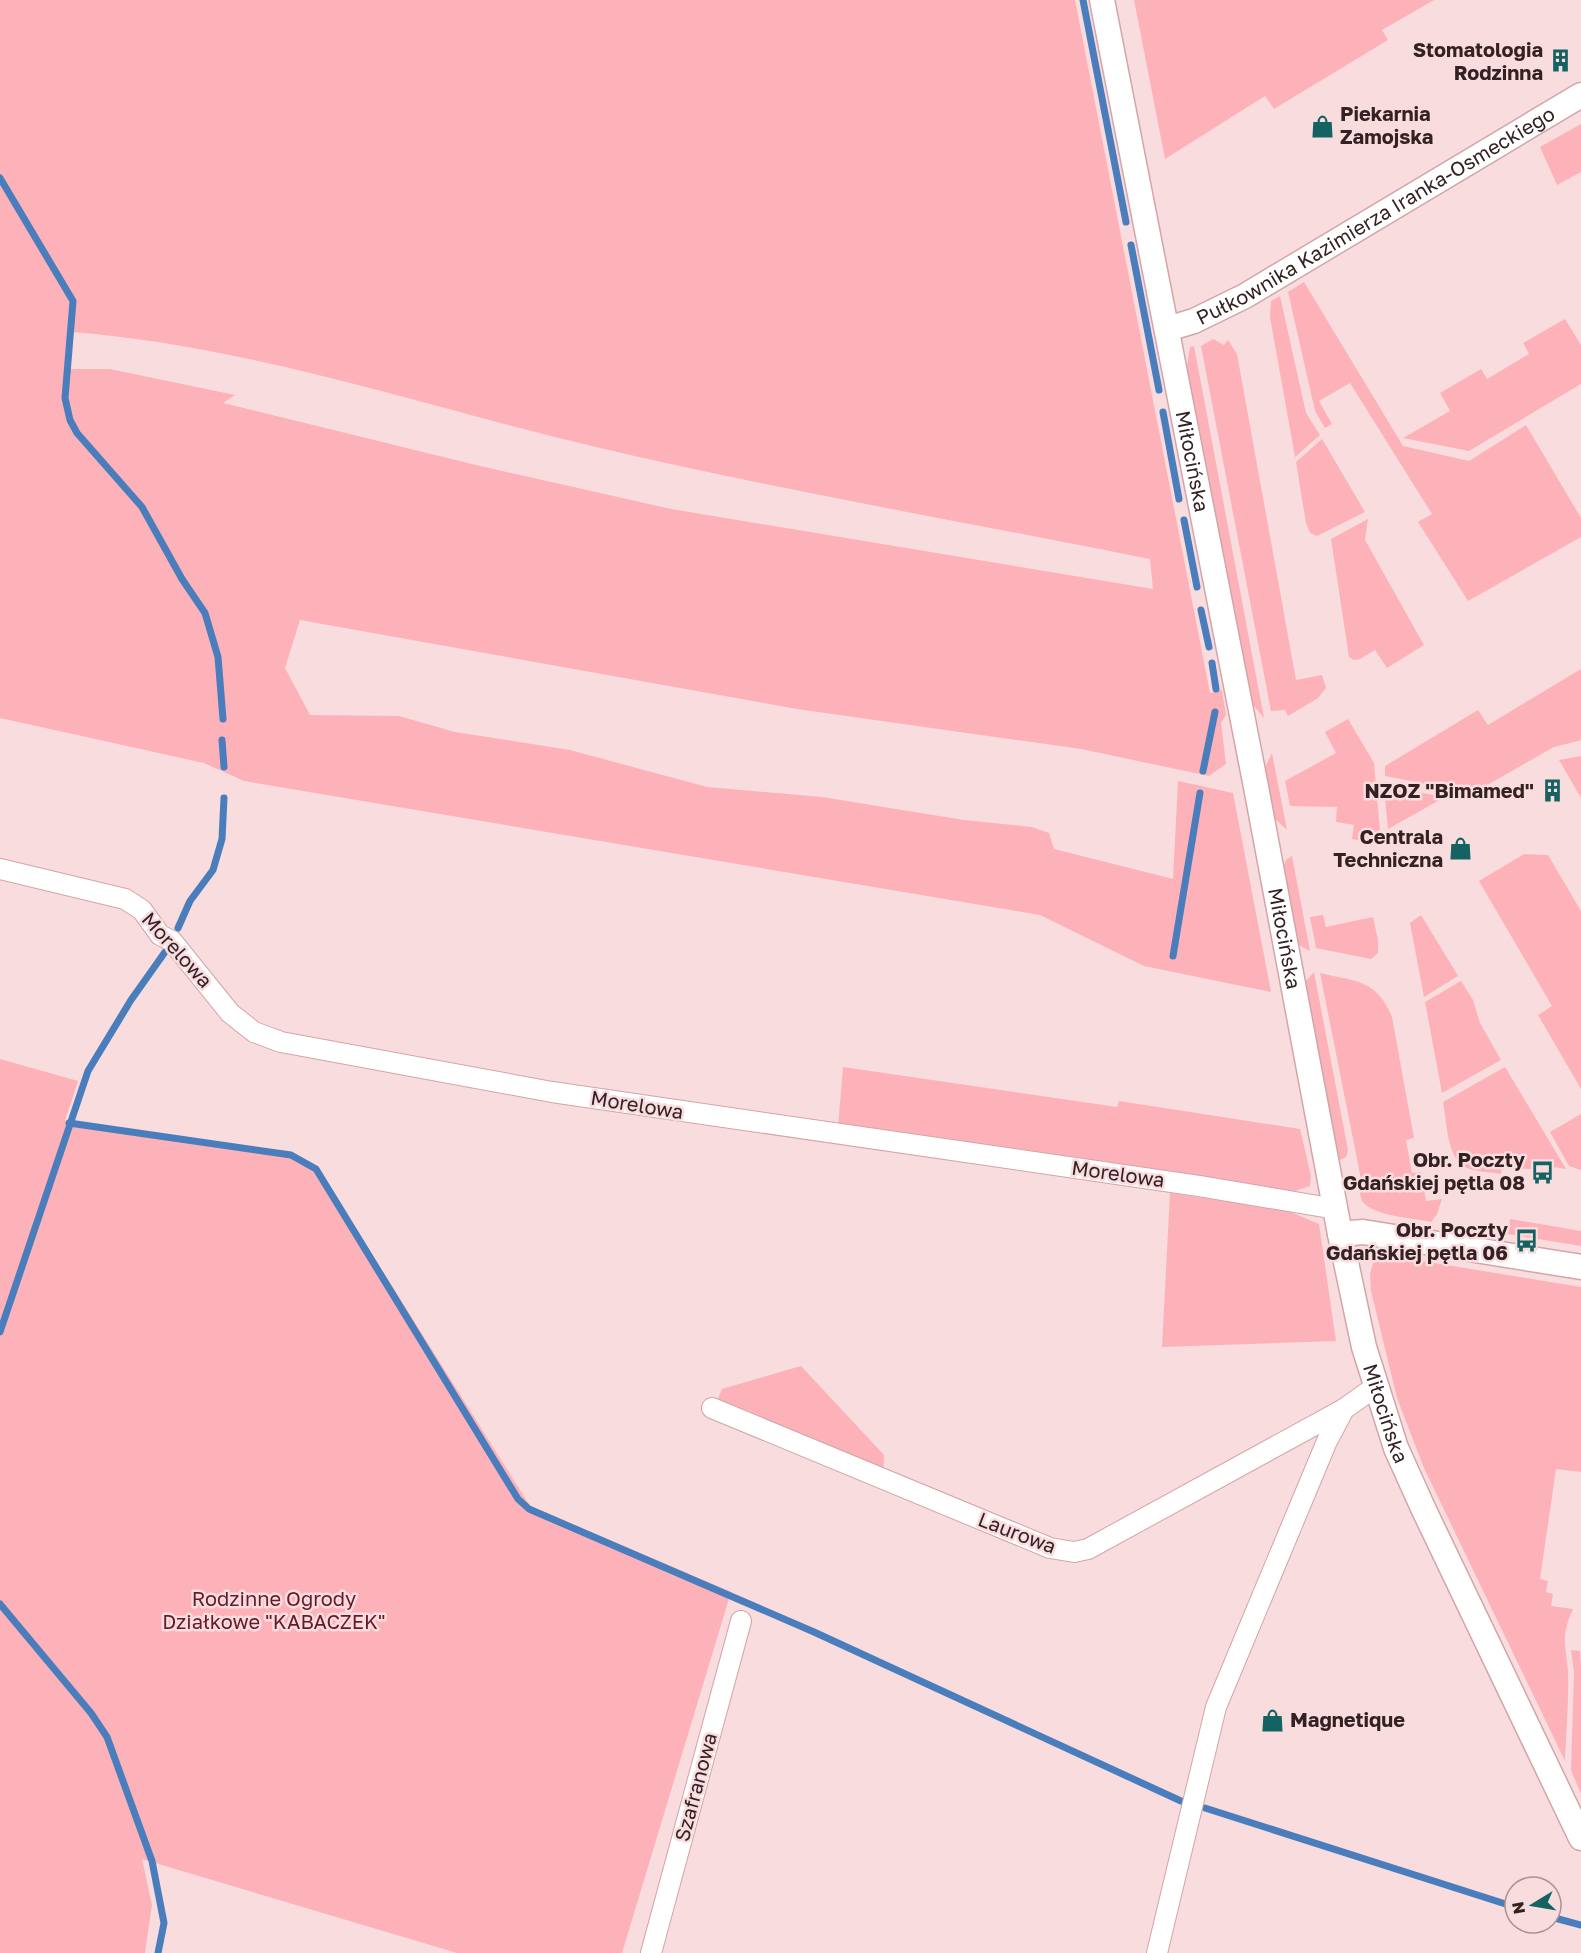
<svg xmlns="http://www.w3.org/2000/svg" width="1581" height="1953" font-family="'Golos Text',sans-serif">
  <style>
    .green { fill: #fdb2b9; fill-rule: evenodd }
    .lines { fill: none; stroke-linecap: round; stroke-linejoin: round }
    .stream { stroke: #4a7dbc; stroke-width: 7 }
    .minor-casing { stroke: #d3a5a8; stroke-width: 22 }
    .tertiary-casing { stroke: #d3a5a8; stroke-width: 27 }
    .minor { stroke: #fff; stroke-width: 20 }
    .tertiary { stroke: #fff; stroke-width: 24 }
    .labels { text-anchor: middle; stroke-width: 5; stroke-linejoin: round; paint-order: stroke }
    .poi-label { font-size: 20px; font-weight: bold; fill: #332123; stroke: #f9dcde; text-anchor: end }
    .street-label { font-size: 20px; fill: #332123; stroke: #f9dcde }
    .park-label { font-size: 20px; fill: #671929; stroke: #f9dcde }
  </style>
  <rect width="100%" height="100%" fill="#f9dcde"/>
  <g class="green">
    <path d="M 0,0 L 1075,0 L 1210,693 L 1222,690 L 1226,715 L 1221,723 L 1226,764 L 1209,776 L 1081,749 L 797,709 L 300,620 L 285,668 L 310,715 L 399,716 L 455,732 L 570,750 L 707,787 L 822,797 L 964,820 L 1032,827 L 1049,833 L 1054,849 L 1173,879 L 1178,781 L 1233,793 L 1271,992 L 1144,966 L 1040,915 L 244,781 L 204,763 L 0,718 ZM 72,332 C 251,346 422,406 596,447 C 779,490 965,522 1150,559 L 1153,589 L 671,509 L 476,465 L 223,403 L 235,395 L 110,369 L 68,369 Z"/>
    <path d="M 1134,0 L 1434,0 L 1382,30 L 1388,40 L 1274,109 L 1265,96 L 1165,159 Z"/>
    <path d="M 1581,124 L 1581,172 L 1557,185 L 1540,147 Z"/>
    <path d="M 1304,282 L 1403,446 L 1469,461 L 1526,425 L 1581,518 L 1581,537 L 1468,601 L 1418,522 L 1432,514 L 1350,383 L 1319,401 L 1332,424 L 1325,428 L 1315,411 L 1288,292 Z"/>
    <path d="M 1280,296 L 1306,413 L 1320,435 L 1295,457 L 1270,317 L 1271,301 Z"/>
    <path d="M 1565,319 L 1581,345 L 1581,384 L 1469,451 L 1403,438 L 1450,411 L 1440,393 L 1481,369 L 1487,379 L 1529,354 L 1523,343 Z"/>
    <path d="M 1213,339 L 1224,345 L 1228,340 L 1237,354 L 1296,680 L 1322,675 L 1326,688 L 1318,698 L 1288,716 L 1285,710 L 1271,711 L 1201,346 Z"/>
    <path d="M 1194,346 L 1264,718 L 1253,705 L 1187,366 L 1190,347 Z"/>
    <path d="M 1322,439 L 1365,512 L 1317,536 L 1310,533 L 1306,523 L 1296,462 Z"/>
    <path d="M 1368,519 L 1365,540 L 1424,645 L 1387,668 L 1375,650 L 1360,659 L 1354,660 L 1349,657 L 1331,539 Z"/>
    <path d="M 1581,669 L 1581,740 L 1578,741 L 1554,747 L 1473,793 L 1385,776 L 1385,766 L 1478,710 L 1488,725 Z"/>
    <path d="M 1348,719 L 1374,763 L 1380,831 L 1366,842 L 1352,839 L 1354,825 L 1336,822 L 1337,807 L 1290,806 L 1285,781 L 1336,753 L 1325,732 Z"/>
    <path d="M 1272,753 L 1287,830 L 1273,817 L 1264,769 Z"/>
    <path d="M 1581,756 L 1581,798 L 1559,760 Z"/>
    <path d="M 1384,786 L 1445,797 L 1388,829 Z"/>
    <path d="M 1524,854 L 1548,855 L 1581,911 L 1581,1089 L 1538,1015 L 1552,1006 L 1479,881 Z"/>
    <path d="M 1292,856 L 1310,951 L 1297,944 L 1283,868 L 1286,860 Z"/>
    <path d="M 1323,915 L 1326,927 L 1373,917 L 1378,940 L 1378,953 L 1371,959 L 1316,948 L 1310,917 Z"/>
    <path d="M 1421,915 L 1458,976 L 1424,997 L 1410,923 Z"/>
    <path d="M 1314,972 L 1348,1150 L 1346,1157 L 1338,1161 L 1305,982 Z"/>
    <path d="M 1320,973 C 1357,982 1376,979 1392,1017 L 1414,1138 L 1406,1140 L 1412,1173 L 1421,1172 L 1426,1201 L 1442,1199 L 1437,1214 L 1431,1222 C 1415,1218 1366,1216 1361,1198 C 1359,1191 1360,1181 1360,1174 Z"/>
    <path d="M 1461,981 L 1473,1000 L 1480,1023 L 1501,1060 L 1442,1093 L 1425,1002 Z"/>
    <path d="M 0,1059 L 78,1081 L 65,1121 L 291,1153 L 318,1168 L 530,1506 L 731,1592 L 622,1953 L 457,1953 L 142,1859 L 152,1905 L 145,1953 L 0,1953 Z"/>
    <path d="M 843,1067 L 1117,1107 L 1119,1101 L 1300,1129 L 1311,1176 L 1310,1186 L 1292,1192 L 838,1127 Z"/>
    <path d="M 1505,1067 L 1566,1169 L 1534,1164 L 1533,1169 L 1502,1168 L 1501,1174 C 1490,1172 1477,1172 1467,1168 C 1446,1159 1447,1121 1443,1102 Z"/>
    <path d="M 1581,1114 L 1581,1170 L 1569,1166 L 1550,1132 Z"/>
    <path d="M 1170,1193 L 1286,1210 L 1319,1224 L 1336,1341 L 1162,1347 Z"/>
    <path d="M 1510,1219 L 1581,1231 L 1581,1246 L 1508,1234 Z"/>
    <path d="M 1385,1255 L 1581,1287 L 1581,1472 L 1556,1469 L 1540,1579 L 1548,1581 L 1546,1592 L 1553,1594 L 1551,1606 L 1573,1609 C 1560,1638 1566,1643 1568,1672 C 1569,1701 1566,1732 1565,1761 L 1424,1468 L 1397,1398 L 1371,1291 L 1370,1274 L 1373,1263 Z"/>
    <path d="M 801,1366 L 884,1455 L 883,1479 L 717,1401 L 722,1389 Z"/>
    <path d="M 1571,1650 L 1580,1651 L 1581,1668 L 1581,1794 L 1571,1770 L 1574,1672 Z"/>
  </g>
  <g class="lines">
    <g class="stream">
      <path d="M 1083,0 L 1126,222"/>
      <path d="M 0,178 L 73,301 L 65,398 L 70,420 L 77,433 L 142,507 L 182,579 L 205,613 L 218,657 L 223,719"/>
      <path d="M 1131,245 L 1159,390"/>
      <path d="M 1163,412 L 1179,499"/>
      <path d="M 1184,520 L 1197,587"/>
      <path d="M 1201,610 L 1209,647"/>
      <path d="M 1212,663 L 1216,689"/>
      <path d="M 222,740 L 224,767"/>
      <path d="M 1203,771 L 1215,712"/>
      <path d="M 178,928 L 190,901 L 213,870 L 222,839 L 224,798"/>
      <path d="M 1173,956 L 1200,793"/>
      <path d="M 69,1123 L 291,1155 L 316,1169 L 518,1499 L 529,1509 L 814,1632 L 1181,1801"/>
      <path d="M 0,1332 L 88,1071 L 131,1000 L 165,952"/>
      <path d="M 0,1604 L 91,1713 L 107,1737 L 152,1861 L 164,1923 L 158,1953"/>
      <path d="M 1205,1808 L 1515,1907"/>
      <path d="M 1551,1917 L 1581,1925"/>
    </g>
    <defs>
      <g id="minor">
        <path d="M 0,869 L 125,899 L 142,910 L 160,935 L 172,941 L 230,1013 L 254,1032 L 281,1042 L 552,1092 L 1199,1186 L 1336,1209"/>
        <path d="M 712,1408 L 1050,1548 L 1074,1552 L 1088,1549 L 1344,1409"/>
        <path d="M 651,1953 L 741,1621"/>
        <path d="M 1157,1953 L 1216,1707 L 1327,1441 L 1344,1409 L 1375,1387"/>
      </g>
      <g id="tertiary">
        <path id="s1" d="M 1102,0 L 1256,787 L 1340,1234 L 1364,1347 L 1396,1448 L 1423,1508 L 1581,1838"/>
        <path id="s2" d="M 1167,329 L 1194,321 L 1245,296 L 1581,95"/>
        <path d="M 1340,1234 L 1363,1232 L 1581,1267"/>
      </g>
    </defs>
    <use href="#minor" class="minor-casing"/>
    <use href="#tertiary" class="tertiary-casing"/>
    <use href="#minor" class="minor"/>
    <use href="#tertiary" class="tertiary"/>
  </g>
  <defs>
    <symbol id="building-bare" viewBox="-9 -9 18 18"><path d="M-4-6H4V6H1V3H-1V6H-4ZM-2.5-4.3h1.7v1.8h-1.7ZM.8-4.3h1.7v1.8H.8ZM-2.5-1h1.7V.8h-1.7ZM.8-1h1.7V.8H.8Z" fill="#146362" stroke="#f9dcde" stroke-width="2.5" paint-order="stroke"/></symbol>
    <symbol id="shop-bare" viewBox="-9 -9 18 18"><path d="M-5-2.5h2.3a2.7 3.5 0 0 1 5.4 0H5L5.5 6h-11ZM-1.5-2.5h3a1.5 2.3 0 0 0-3 0Z" fill="#146362" stroke="#f9dcde" stroke-width="2.5" paint-order="stroke"/></symbol>
    <symbol id="bus-bare" viewBox="-9 -9 18 18"><path d="M-5-6H5V4H4V6H2V4H-2V6H-4V4H-5ZM-3.5-4V0h7V-4ZM-3.5 1.2v1.5H-2V1.2ZM2 1.2v1.5H3.5V1.2Z" fill="#146362" stroke="#f9dcde" stroke-width="2.5" paint-order="stroke"/></symbol>
  </defs>
  <g fill-rule="evenodd">
    <use href="#building-bare" x="1544" y="44" width="33" height="33"/>
    <use href="#shop-bare" x="1306" y="110" width="33" height="33"/>
    <use href="#building-bare" x="1536" y="774" width="33" height="33"/>
    <use href="#shop-bare" x="1444" y="832" width="33" height="33"/>
    <use href="#bus-bare" x="1526" y="1156" width="33" height="33"/>
    <use href="#bus-bare" x="1510" y="1224" width="33" height="33"/>
    <use href="#shop-bare" x="1256" y="1704" width="33" height="33"/>
  </g>
  <g class="labels">
    <g class="poi-label">
      <text x="1543" y="57">Stomatologia<tspan x="1543" dy="23">Rodzinna</tspan></text>
      <text x="1340" y="121" text-anchor="start">Piekarnia<tspan x="1340" dy="23">Zamojska</tspan></text>
      <text x="1534" y="798">NZOZ "Bimamed"</text>
      <text x="1443" y="844">Centrala<tspan x="1443" dy="23">Techniczna</tspan></text>
      <text x="1525" y="1167">Obr. Poczty<tspan x="1525" dy="23">Gdańskiej pętla 08</tspan></text>
      <text x="1508" y="1237">Obr. Poczty<tspan x="1508" dy="23">Gdańskiej pętla 06</tspan></text>
      <text x="1290" y="1727" text-anchor="start">Magnetique</text>
    </g>
    <g class="street-label">
      <text dy="7" stroke="none"><textPath href="#s2" startOffset="238">Pułkownika Kazimierza Iranka-Osmeckiego</textPath></text>
      <text dy="7" stroke="none"><textPath href="#s1" startOffset="470">Miłocińska</textPath></text>
      <text dy="7" stroke="none"><textPath href="#s1" startOffset="956">Miłocińska</textPath></text>
      <text transform="translate(177 950) rotate(48)" y="7">Morelowa</text>
      <text transform="translate(637 1105) rotate(9)" y="7">Morelowa</text>
      <text transform="translate(1118 1174) rotate(8)" y="7">Morelowa</text>
      <text dy="7" stroke="none"><textPath href="#s1" startOffset="1442">Miłocińska</textPath></text>
      <text transform="translate(1017 1533) rotate(21)" y="7">Laurowa</text>
      <text transform="translate(696 1787) rotate(-75)" y="7">Szafranowa</text>
    </g>
    <g class="park-label">
      <text x="274" y="1606">Rodzinne Ogrody<tspan x="274" dy="23">Działkowe "KABACZEK"</tspan></text>
    </g>
  </g>
  <g transform="translate(1533 1905) rotate(259)"><circle r="28" fill="#f9dcde" stroke="#aa9193" stroke-width="1.5"/>
  <path d="M0-4.5L10 22L0 15L-10 22Z" fill="#146362"/>
  <text y="-9" font-size="16" font-weight="bold" text-anchor="middle" fill="#332123">N</text>
  </g>
</svg>
